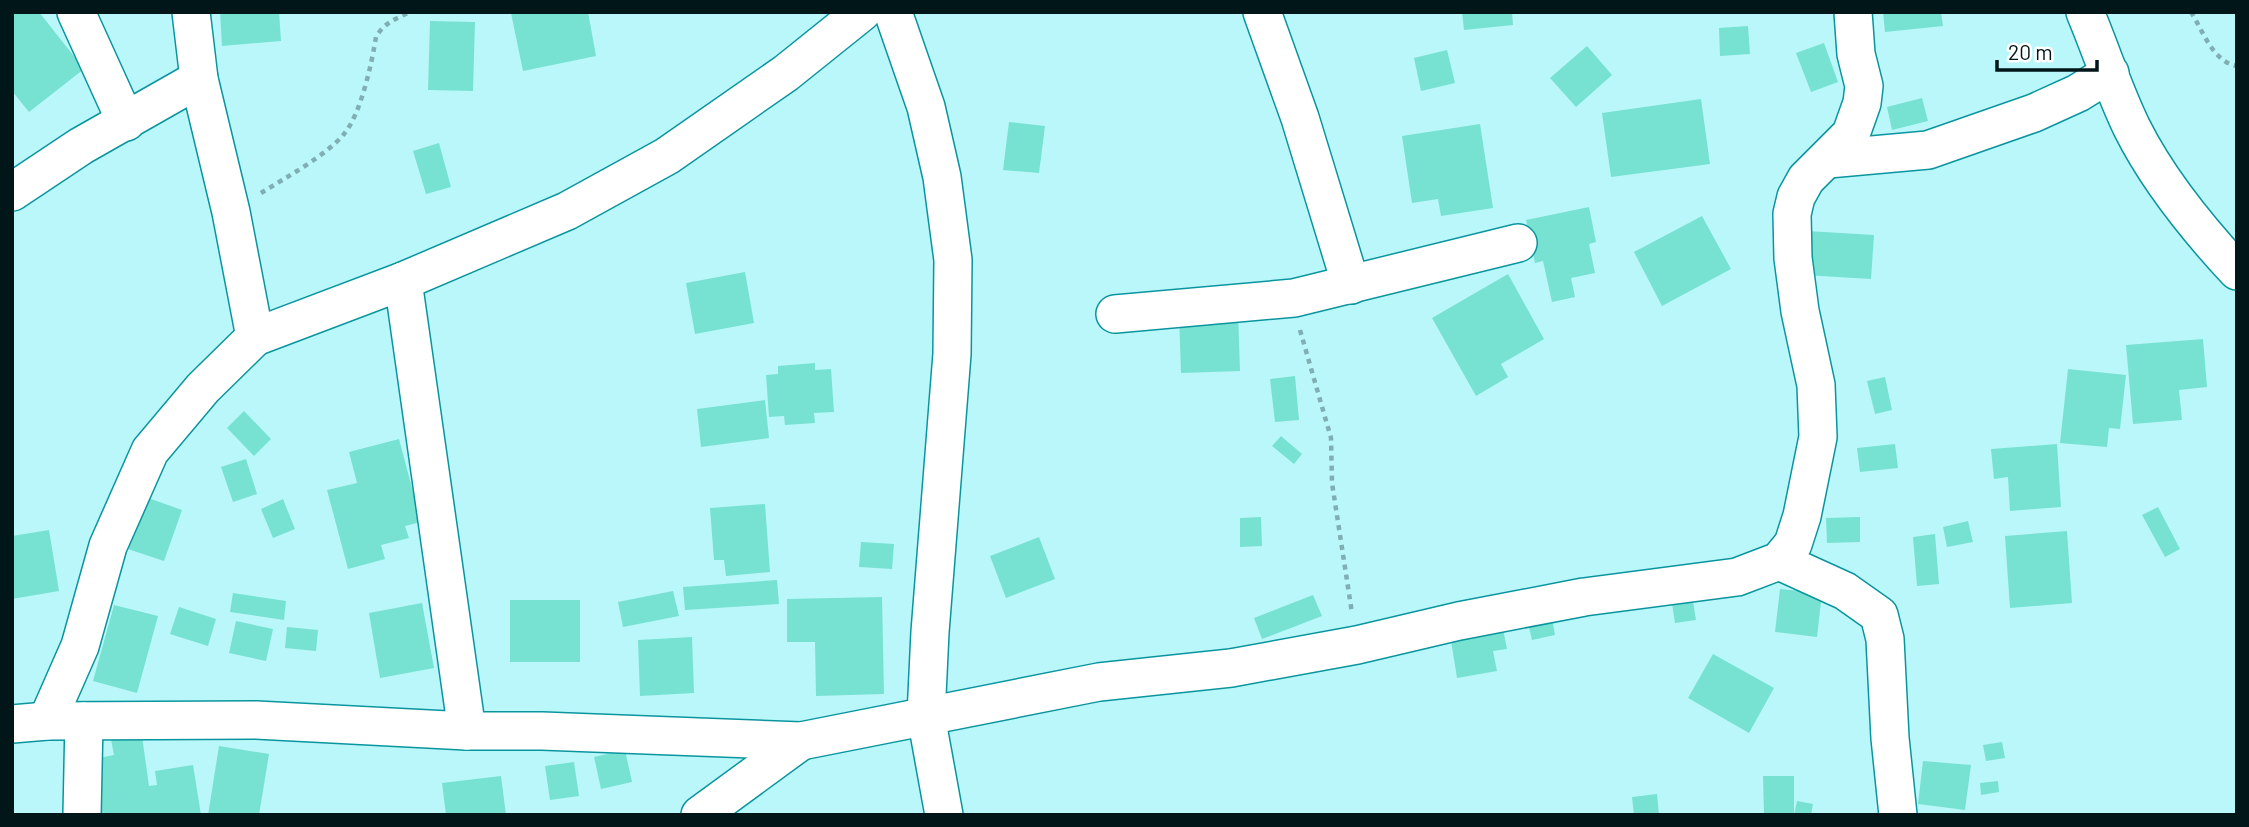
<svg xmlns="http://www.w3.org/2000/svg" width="2249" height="827" font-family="Barlow,sans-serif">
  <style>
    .building { fill: #77e2d1 }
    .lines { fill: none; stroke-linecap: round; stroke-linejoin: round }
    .minor-casing { stroke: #0a959e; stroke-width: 40 }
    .path { stroke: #7fafb3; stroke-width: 4.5; stroke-dasharray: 5 5; stroke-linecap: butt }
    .minor { stroke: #fff; stroke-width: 37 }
  </style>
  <rect width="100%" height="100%" fill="#baf7fb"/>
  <g class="building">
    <path d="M 12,12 L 39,12 L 84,69 L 29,112 L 12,91 Z"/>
    <path d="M 220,12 L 279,12 L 281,41 L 222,46 Z"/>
    <path d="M 588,12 L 596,56 L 523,71 L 511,13 Z"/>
    <path d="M 1462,12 L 1512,12 L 1513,25 L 1464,30 Z"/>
    <path d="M 1883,12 L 1941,12 L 1943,26 L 1885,32 Z"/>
    <path d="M 430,21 L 475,22 L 473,91 L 428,90 Z"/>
    <path d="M 1748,26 L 1750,54 L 1720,56 L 1719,28 Z"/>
    <path d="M 1824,43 L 1838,82 L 1811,92 L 1796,53 Z"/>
    <path d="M 1587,46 L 1612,75 L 1576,107 L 1550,78 Z"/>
    <path d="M 1447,50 L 1455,83 L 1421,91 L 1414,58 Z"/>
    <path d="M 1922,98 L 1928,121 L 1892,130 L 1887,107 Z"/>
    <path d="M 1701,99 L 1710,164 L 1611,177 L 1602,113 Z"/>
    <path d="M 1009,122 L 1045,126 L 1039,173 L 1003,170 Z"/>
    <path d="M 1480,124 L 1493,208 L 1441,216 L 1438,199 L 1412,203 L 1402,136 Z"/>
    <path d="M 439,143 L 451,187 L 426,194 L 413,151 Z"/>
    <path d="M 1589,207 L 1596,242 L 1589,244 L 1595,273 L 1571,278 L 1575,297 L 1552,302 L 1543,261 L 1535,263 L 1526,220 Z"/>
    <path d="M 1702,216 L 1731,269 L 1662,306 L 1634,252 Z"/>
    <path d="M 1807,231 L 1874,235 L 1871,279 L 1804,275 Z"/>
    <path d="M 745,272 L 754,323 L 695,334 L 686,283 Z"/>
    <path d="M 1508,274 L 1544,339 L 1501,364 L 1508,377 L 1476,396 L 1432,318 Z"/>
    <path d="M 1238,311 L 1240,371 L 1181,373 L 1179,314 Z"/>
    <path d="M 2203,339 L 2207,387 L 2179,390 L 2182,420 L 2133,424 L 2126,345 Z"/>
    <path d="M 815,363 L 815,370 L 831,369 L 834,412 L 814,413 L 815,423 L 785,425 L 784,416 L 769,417 L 766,375 L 778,374 L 778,366 Z"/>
    <path d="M 2068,369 L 2126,375 L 2120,429 L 2109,428 L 2107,447 L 2060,443 Z"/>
    <path d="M 1295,376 L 1299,420 L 1275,422 L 1270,379 Z"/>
    <path d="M 1885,377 L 1892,410 L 1875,414 L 1867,381 Z"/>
    <path d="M 765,400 L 769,438 L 701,447 L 697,409 Z"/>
    <path d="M 244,411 L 271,439 L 254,456 L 227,428 Z"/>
    <path d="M 1281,436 L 1302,454 L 1294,464 L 1272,446 Z"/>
    <path d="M 399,439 L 421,522 L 405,526 L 409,538 L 381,545 L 385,559 L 348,569 L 327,490 L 357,483 L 349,452 Z"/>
    <path d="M 1895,444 L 1898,468 L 1860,472 L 1857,448 Z"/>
    <path d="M 2057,444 L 2061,507 L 2010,511 L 2008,477 L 1994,479 L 1991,449 Z"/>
    <path d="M 246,459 L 257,494 L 233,502 L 221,467 Z"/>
    <path d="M 137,494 L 182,510 L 164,561 L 119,546 Z"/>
    <path d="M 283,499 L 295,529 L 273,538 L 261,509 Z"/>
    <path d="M 765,504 L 770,572 L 726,576 L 724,560 L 714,560 L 710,508 Z"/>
    <path d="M 2158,507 L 2180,549 L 2165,557 L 2142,515 Z"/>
    <path d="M 1261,517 L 1262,546 L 1240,547 L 1240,518 Z"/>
    <path d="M 1860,517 L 1860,542 L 1827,543 L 1826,518 Z"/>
    <path d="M 1968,521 L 1973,542 L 1947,547 L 1943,527 Z"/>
    <path d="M 49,530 L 59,591 L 12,599 L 12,536 Z"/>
    <path d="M 2067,531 L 2072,603 L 2010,608 L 2005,536 Z"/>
    <path d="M 1935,534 L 1939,584 L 1917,586 L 1913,537 Z"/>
    <path d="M 1039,537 L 1055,579 L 1006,598 L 990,556 Z"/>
    <path d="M 861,542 L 894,544 L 892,569 L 859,567 Z"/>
    <path d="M 777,580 L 779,604 L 685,610 L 683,587 Z"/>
    <path d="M 1780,589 L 1822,593 L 1817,637 L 1775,632 Z"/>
    <path d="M 673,591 L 679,616 L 623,627 L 618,602 Z"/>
    <path d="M 233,593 L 286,601 L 284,620 L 230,612 Z"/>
    <path d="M 1313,595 L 1322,616 L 1262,639 L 1254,618 Z"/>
    <path d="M 1692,595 L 1696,620 L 1675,623 L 1671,597 Z"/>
    <path d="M 882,597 L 884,694 L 816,696 L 815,642 L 787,642 L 787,599 Z"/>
    <rect x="510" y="600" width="70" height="62"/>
    <path d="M 422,603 L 434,668 L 380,678 L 369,613 Z"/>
    <path d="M 114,605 L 158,616 L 137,693 L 93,681 Z"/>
    <path d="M 179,607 L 216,619 L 208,646 L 170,634 Z"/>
    <path d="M 1551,613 L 1555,635 L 1532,640 L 1527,619 Z"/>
    <path d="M 1501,619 L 1507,649 L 1493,651 L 1497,671 L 1457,678 L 1449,628 Z"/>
    <path d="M 236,621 L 273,629 L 266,661 L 229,653 Z"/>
    <path d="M 287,627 L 318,630 L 316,651 L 285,648 Z"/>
    <path d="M 692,637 L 694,693 L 640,696 L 638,640 Z"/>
    <path d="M 1713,654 L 1774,688 L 1749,733 L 1688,698 Z"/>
    <path d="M 141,729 L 149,786 L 157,785 L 155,771 L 193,765 L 201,815 L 95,815 L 93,759 L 114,755 L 110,734 Z"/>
    <path d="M 2002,742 L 2005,758 L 1986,761 L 1983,745 Z"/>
    <path d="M 219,746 L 269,754 L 259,815 L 208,815 Z"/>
    <path d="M 625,750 L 632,782 L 601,789 L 594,757 Z"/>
    <path d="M 1923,761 L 1971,765 L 1965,810 L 1918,804 Z"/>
    <path d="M 574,762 L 579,796 L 550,800 L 545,766 Z"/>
    <path d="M 501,776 L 506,815 L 446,815 L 442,783 Z"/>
    <path d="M 1763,776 L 1794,776 L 1794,815 L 1764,815 Z"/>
    <path d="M 1998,781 L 1999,792 L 1981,795 L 1980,783 Z"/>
    <path d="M 1657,794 L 1659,815 L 1634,815 L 1632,797 Z"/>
    <path d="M 1797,801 L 1813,804 L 1811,815 L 1794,815 Z"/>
  </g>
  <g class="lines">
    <defs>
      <g id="minor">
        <path d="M 76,12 L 126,122"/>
        <path d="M 191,12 L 199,79 L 231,212 L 255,337"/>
        <path d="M 893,12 L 926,107 L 942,177 L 953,260 L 952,354 L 930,632 L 926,716 L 944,815"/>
        <path d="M 1262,12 L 1300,118 L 1351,285"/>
        <path d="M 2085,12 C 2101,50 2114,91 2132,128 C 2158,180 2197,228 2237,271"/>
        <path d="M 1828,159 L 1928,150 L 2034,113 L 2078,93 L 2110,73"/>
        <path d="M 12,192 L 81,146 L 199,79"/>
        <path d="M 403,281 L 467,731"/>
        <path d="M 1115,314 L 1294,298 L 1518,243"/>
        <path d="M 1779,561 L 1845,591 L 1879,615 L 1885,639 L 1890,738 L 1898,815"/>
        <path d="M 47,721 L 80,646 L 108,546 L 150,451 L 203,388 L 255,337 L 403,281 L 567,211 L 667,156 L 786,73 L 862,12"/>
        <path d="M 12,724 L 47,721 L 256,720 L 467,731 L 542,731 L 801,741 L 1099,682 L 1231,668 L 1357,645 L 1459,621 L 1584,597 L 1737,577 L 1779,561 L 1793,544 L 1802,516 L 1818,437 L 1816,385 L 1800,311 L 1793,258 L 1792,214 L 1796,197 L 1806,179 L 1851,134 L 1862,103 L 1864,86 L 1856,54 L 1853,12"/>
        <path d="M 82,815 L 84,721"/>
        <path d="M 700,815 L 801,741"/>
      </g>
    </defs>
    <use href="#minor" class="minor-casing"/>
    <g class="path">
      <path d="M 2191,12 C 2203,31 2213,62 2237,66"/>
      <path d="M 261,193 C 285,178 327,155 344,134 C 361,114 372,62 376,37 C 384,23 395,19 410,12"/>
      <path d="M 1300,330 L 1331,438 L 1332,483 L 1352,613"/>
    </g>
    <use href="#minor" class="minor"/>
  </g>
  <rect width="2249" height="827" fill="none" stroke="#001618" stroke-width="28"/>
  <path d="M1997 60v10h100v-10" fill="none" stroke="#001618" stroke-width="3.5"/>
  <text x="2008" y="60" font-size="21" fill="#001618" stroke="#ffffff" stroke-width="5" paint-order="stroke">20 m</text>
</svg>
